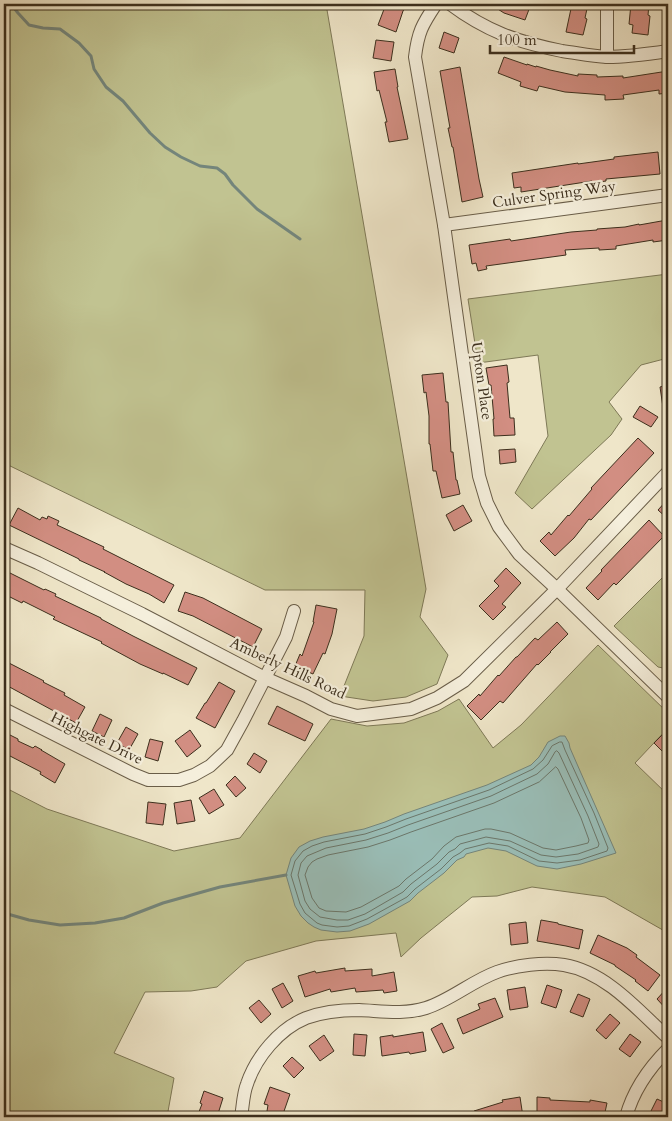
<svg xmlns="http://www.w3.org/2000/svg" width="672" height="1121" font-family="Cardo,serif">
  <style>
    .green { fill: #c1c391; stroke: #7e7957 }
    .water { fill: #9abfb9; stroke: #74857b }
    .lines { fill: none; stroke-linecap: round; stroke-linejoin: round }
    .shore { stroke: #6b776b; stroke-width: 1 }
    .stream { stroke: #74857b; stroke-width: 3 }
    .building { fill: #d28e82; stroke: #3c2f1d }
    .minor-casing { stroke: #695d48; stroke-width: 14 }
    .minor { stroke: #f5efdc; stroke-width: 12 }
    .labels { text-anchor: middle; stroke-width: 4.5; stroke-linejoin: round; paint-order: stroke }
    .street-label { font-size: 15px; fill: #3c2f1d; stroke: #f5efdc }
  </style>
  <rect width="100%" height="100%" fill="#efe6c9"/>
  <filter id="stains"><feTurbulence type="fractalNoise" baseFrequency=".004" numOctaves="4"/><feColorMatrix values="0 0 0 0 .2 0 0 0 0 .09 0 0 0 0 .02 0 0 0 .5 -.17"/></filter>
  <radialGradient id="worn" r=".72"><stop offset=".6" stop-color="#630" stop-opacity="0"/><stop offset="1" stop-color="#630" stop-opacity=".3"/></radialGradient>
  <g class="green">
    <path d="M 4,4 L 326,4 L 426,589 L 420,617 L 448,655 L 437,684 L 406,697 L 373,701 L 340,696 L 364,636 L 365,590 L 265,590 L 4,463 Z"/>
    <path d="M 668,274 L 668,358 L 641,365 L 609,402 L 622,419 L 611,435 L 532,509 L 515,493 L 548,436 L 538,355 L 478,363 L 468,299 Z"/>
    <path d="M 668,572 L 668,665 L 663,668 L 658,667 L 614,626 Z"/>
    <path d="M 598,645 L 668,713 L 668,728 L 635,763 L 668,795 L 668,933 L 605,897 L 532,887 L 497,896 L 472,897 L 421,938 L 401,957 L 396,933 L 316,941 L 246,961 L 217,987 L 191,991 L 145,992 L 114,1053 L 174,1078 L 167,1117 L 4,1117 L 4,787 L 47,809 L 174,851 L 240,838 L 331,719 L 367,726 L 404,723 L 438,711 L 459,699 L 493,748 L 521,725 Z"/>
  </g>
  <path class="water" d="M 560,736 L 565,736 L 569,743 L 570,748 L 616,853 L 581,864 L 557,869 L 537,866 L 506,851 L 488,848 L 466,854 L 464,857 L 457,860 L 444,873 L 418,893 L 410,901 L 369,924 L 350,931 L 337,932 L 321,930 L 314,927 L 308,923 L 301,916 L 295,906 L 286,875 L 291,858 L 299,847 L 310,841 L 323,837 L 364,829 L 385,822 L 404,814 L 487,785 L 531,765 L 539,757 L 548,742 Z"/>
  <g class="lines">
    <g class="shore">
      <path d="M 560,742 L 562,742 L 565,750 L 594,813 L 608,848 L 607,851 L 580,860 L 557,863 L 539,861 L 508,846 L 489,843 L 465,849 L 460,853 L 453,857 L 441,869 L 415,889 L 407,897 L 367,919 L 349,926 L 337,927 L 322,925 L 317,923 L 305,913 L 300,904 L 291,875 L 295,861 L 303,851 L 312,846 L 324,842 L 365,834 L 386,827 L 406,819 L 489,790 L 533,769 L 543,760 L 552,746 Z"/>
      <path d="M 557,751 L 559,753 L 588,816 L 599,844 L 598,847 L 578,854 L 556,857 L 541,855 L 510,841 L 486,837 L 460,844 L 455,849 L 449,852 L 437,864 L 411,884 L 403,892 L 365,914 L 348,920 L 337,920 L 320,917 L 310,909 L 305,901 L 298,875 L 301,863 L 307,856 L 326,848 L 366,840 L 388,833 L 408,825 L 491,796 L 537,774 L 548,764 L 555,752 Z"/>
      <path d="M 556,767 L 558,769 L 581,818 L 589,840 L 588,843 L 576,846 L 556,850 L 543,848 L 510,833 L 491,829 L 485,829 L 456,837 L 444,846 L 432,859 L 406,879 L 399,886 L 361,907 L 346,912 L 326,911 L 319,908 L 312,898 L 305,875 L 308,867 L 312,862 L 317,859 L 328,855 L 368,847 L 390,840 L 411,832 L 494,803 L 539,782 Z"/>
    </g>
    <g class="stream">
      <path d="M 11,4 L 18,13 L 29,25 L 43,28 L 60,29 L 79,43 L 91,56 L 94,69 L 106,87 L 123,101 L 150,133 L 165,147 L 181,157 L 200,166 L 217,168 L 225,174 L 233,185 L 257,209 L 300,239"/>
      <path d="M 4,913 L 29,920 L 60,925 L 95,923 L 124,918 L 163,903 L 220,887 L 286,875"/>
    </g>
  </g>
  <g class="building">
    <path d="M 386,4 L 408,4 L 403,11 L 396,32 L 378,25 Z"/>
    <path d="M 490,4 L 531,4 L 525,20 L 504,13 Z"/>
    <path d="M 572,4 L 588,4 L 585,18 L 587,19 L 583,35 L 566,32 Z"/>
    <path d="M 631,4 L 649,4 L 648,15 L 650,16 L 648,35 L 632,33 L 633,25 L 629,24 Z"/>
    <path d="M 444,32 L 459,38 L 454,53 L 439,48 Z"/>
    <path d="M 376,40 L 394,42 L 391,61 L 373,58 Z"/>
    <path d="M 504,57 L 527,65 L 527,64 L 536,67 L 536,66 L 550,70 L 578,76 L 578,74 L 597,75 L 597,77 L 623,76 L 623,78 L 668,71 L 668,93 L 659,94 L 659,90 L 623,95 L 624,99 L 605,100 L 605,95 L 565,92 L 539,86 L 537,91 L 520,86 L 521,82 L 498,73 Z"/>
    <path d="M 460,67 L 479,179 L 483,197 L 462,202 L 453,147 L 452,147 L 448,128 L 450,128 L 440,71 Z"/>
    <path d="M 395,69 L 398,87 L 397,87 L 408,139 L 389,142 L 385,122 L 387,122 L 379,90 L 377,91 L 374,72 Z"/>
    <path d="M 658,152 L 660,174 L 606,179 L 606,181 L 592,183 L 592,181 L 521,192 L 521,187 L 514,188 L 512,173 L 578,163 L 578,164 L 614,159 L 614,157 Z"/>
    <path d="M 667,220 L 668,240 L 653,242 L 653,240 L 616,246 L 616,249 L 599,250 L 599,248 L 565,250 L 566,255 L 486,266 L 487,269 L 478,271 L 476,263 L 472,264 L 469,245 L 510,239 L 511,241 L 571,232 L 597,230 L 597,229 L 625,227 L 639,224 L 639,225 Z"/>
    <path d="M 507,365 L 509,382 L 507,383 L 510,418 L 514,418 L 515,435 L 494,436 L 493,419 L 494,419 L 491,385 L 489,385 L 486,368 Z"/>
    <path d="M 443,373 L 446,402 L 448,402 L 451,452 L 453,452 L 456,480 L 457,480 L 460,494 L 442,498 L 436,471 L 433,471 L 430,444 L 429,444 L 429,416 L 426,392 L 424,393 L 422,375 Z"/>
    <path d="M 668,385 L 668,413 L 664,414 L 660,387 Z"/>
    <path d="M 640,406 L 658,417 L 651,427 L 633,417 Z"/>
    <path d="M 638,438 L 654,453 L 591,520 L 589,519 L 574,538 L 555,556 L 540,541 L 549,532 L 551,535 L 568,515 L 569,516 L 592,489 L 591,488 Z"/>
    <path d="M 515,449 L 516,462 L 500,464 L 499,450 Z"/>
    <path d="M 668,499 L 668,519 L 658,510 Z"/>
    <path d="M 463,505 L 472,521 L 454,531 L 446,515 Z"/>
    <path d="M 18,508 L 40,520 L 42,517 L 47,519 L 48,516 L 59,521 L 57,525 L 104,547 L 103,549 L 174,585 L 164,603 L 149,594 L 126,584 L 104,572 L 105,572 L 79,560 L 79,559 L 9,525 Z"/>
    <path d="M 649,520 L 664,536 L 616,585 L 614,583 L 598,600 L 586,588 L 602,571 L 601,570 Z"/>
    <path d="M 506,568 L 521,583 L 502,604 L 506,607 L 493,620 L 479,606 L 499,586 L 494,581 Z"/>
    <path d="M 4,570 L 44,590 L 45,589 L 56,594 L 55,596 L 101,618 L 101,619 L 133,636 L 197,668 L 188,685 L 163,673 L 163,674 L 140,664 L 101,643 L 102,642 L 53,619 L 55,617 L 23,601 L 22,603 L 4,594 Z"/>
    <path d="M 185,592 L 203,598 L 262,629 L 253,647 L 193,616 L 178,611 Z"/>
    <path d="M 316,605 L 337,609 L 332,634 L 325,654 L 323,653 L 313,674 L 295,666 L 300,654 L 302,656 L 314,622 L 313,622 Z"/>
    <path d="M 557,622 L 568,634 L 550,652 L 551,652 L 538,665 L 537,664 L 503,703 L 500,701 L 481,720 L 467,706 L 479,694 L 480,696 L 498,675 L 499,676 L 516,657 L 517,657 L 535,638 L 538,640 Z"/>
    <path d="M 7,662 L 44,681 L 43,682 L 65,693 L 64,695 L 85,707 L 76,723 L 4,684 L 4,669 Z"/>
    <path d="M 219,682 L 235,691 L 215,728 L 196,718 L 205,703 L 206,703 Z"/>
    <path d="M 277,706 L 313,724 L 305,741 L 268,724 Z"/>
    <path d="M 100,714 L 112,720 L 104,737 L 92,731 Z"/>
    <path d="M 126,727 L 138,734 L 129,750 L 117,743 Z"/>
    <path d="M 668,729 L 668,757 L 654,743 Z"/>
    <path d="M 190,730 L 201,746 L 187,757 L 175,741 Z"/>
    <path d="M 4,732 L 18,739 L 18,741 L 33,748 L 35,746 L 42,750 L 41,750 L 65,764 L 55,783 L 40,774 L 41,772 L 10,756 L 4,768 Z"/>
    <path d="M 150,739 L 163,742 L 158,761 L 145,757 Z"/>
    <path d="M 254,753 L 267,761 L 260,773 L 247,764 Z"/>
    <path d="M 235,776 L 246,788 L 236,797 L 226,785 Z"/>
    <path d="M 214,789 L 224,805 L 209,814 L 199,798 Z"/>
    <path d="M 191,800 L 195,821 L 177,824 L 174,803 Z"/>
    <path d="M 148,802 L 166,804 L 163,825 L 146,823 Z"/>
    <path d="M 541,920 L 558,923 L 558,924 L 583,930 L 579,949 L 566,946 L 537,941 Z"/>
    <path d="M 526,922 L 528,943 L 511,945 L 509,924 Z"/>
    <path d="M 598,935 L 627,948 L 637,955 L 636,957 L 660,975 L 648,991 L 635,981 L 636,980 L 615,966 L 615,965 L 590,953 Z"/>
    <path d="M 345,968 L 345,971 L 372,969 L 372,976 L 394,972 L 397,991 L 384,993 L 383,990 L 356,992 L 355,988 L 331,992 L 330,989 L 305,997 L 298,976 L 315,971 L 316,973 Z"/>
    <path d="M 283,983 L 293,1001 L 282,1008 L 272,989 Z"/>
    <path d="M 547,985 L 562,990 L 556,1008 L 541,1003 Z"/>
    <path d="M 525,987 L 528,1007 L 510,1010 L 507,990 Z"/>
    <path d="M 668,987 L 668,1011 L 657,999 Z"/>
    <path d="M 578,994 L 590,999 L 583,1017 L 570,1012 Z"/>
    <path d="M 495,998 L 503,1017 L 463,1034 L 457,1019 L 480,1009 L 478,1004 Z"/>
    <path d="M 259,1000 L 271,1014 L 261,1023 L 249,1008 Z"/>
    <path d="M 610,1014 L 620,1023 L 606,1039 L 596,1030 Z"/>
    <path d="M 442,1023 L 454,1048 L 443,1053 L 431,1029 Z"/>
    <path d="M 423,1032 L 426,1051 L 410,1054 L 409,1052 L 382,1056 L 380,1037 L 393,1035 L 393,1037 Z"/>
    <path d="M 354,1034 L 367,1035 L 365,1056 L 353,1055 Z"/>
    <path d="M 630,1034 L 641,1042 L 630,1057 L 619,1049 Z"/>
    <path d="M 324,1035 L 334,1051 L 320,1061 L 309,1046 Z"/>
    <path d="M 292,1057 L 304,1068 L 294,1078 L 283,1066 Z"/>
    <path d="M 270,1087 L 290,1094 L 282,1117 L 266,1117 L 268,1105 L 264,1104 Z"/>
    <path d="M 204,1091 L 223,1098 L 217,1117 L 197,1117 L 202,1104 L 200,1103 Z"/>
    <path d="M 520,1097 L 523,1117 L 476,1117 L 474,1111 L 503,1102 L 502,1100 Z"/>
    <path d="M 537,1097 L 550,1098 L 550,1100 L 590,1102 L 590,1100 L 607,1103 L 604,1117 L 537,1117 Z"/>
    <path d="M 657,1099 L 668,1104 L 668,1117 L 654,1117 L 649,1115 Z"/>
  </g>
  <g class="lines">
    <defs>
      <g id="minor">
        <path d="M 436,4 C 422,25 418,32 415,57 L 444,225 L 479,476 L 487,503 L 499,527 L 519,554 L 557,589 L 668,697"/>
        <path d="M 450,4 C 486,31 517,42 562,51 C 577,53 592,56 607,57 C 627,57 648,54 668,51"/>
        <path d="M 607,4 L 607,57"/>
        <path d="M 444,225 L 668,195"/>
        <path d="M 4,548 L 38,563 L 142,614 L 265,678 L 306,696 L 331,709 L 357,716 L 411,709 L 437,698 L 464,681 L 557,589 L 668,472"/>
        <path d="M 4,709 L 133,774 L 148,780 L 179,780 L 194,775 L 210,766 L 227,750 L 243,721 L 286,637 L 294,611"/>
        <path d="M 241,1117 C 243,1106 243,1094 247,1084 C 256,1057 279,1029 306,1018 C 322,1012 342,1010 359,1010 C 382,1011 403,1015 426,1008 C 451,1000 472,981 497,972 C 516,965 544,962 564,965 C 606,972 639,1011 668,1038"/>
        <path d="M 626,1117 C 633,1091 649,1068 668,1049"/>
      </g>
    </defs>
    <use href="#minor" class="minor-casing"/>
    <use href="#minor" class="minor"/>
  </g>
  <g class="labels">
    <g class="street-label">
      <text transform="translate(554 194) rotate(-8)" y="5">Culver Spring Way</text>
      <text transform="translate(482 381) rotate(82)" y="5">Upton Place</text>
      <text transform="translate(288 668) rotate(25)" y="5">Amberly Hills Road</text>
      <text transform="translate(97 738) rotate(26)" y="5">Highgate Drive</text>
    </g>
  </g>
  <rect width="672" height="1121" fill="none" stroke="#efe6c9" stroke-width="20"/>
  <rect x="5" y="5" width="662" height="1111" fill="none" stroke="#3c2f1d" stroke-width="2.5"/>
  <rect x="10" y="10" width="652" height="1101" fill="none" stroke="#3c2f1d"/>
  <path d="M490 45v8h144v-8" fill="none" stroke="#3c2f1d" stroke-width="2.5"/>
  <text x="497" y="45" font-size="15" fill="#3c2f1d" stroke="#f5efdc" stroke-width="4" paint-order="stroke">100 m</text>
  <rect width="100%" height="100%" filter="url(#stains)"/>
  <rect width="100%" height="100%" fill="url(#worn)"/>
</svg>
